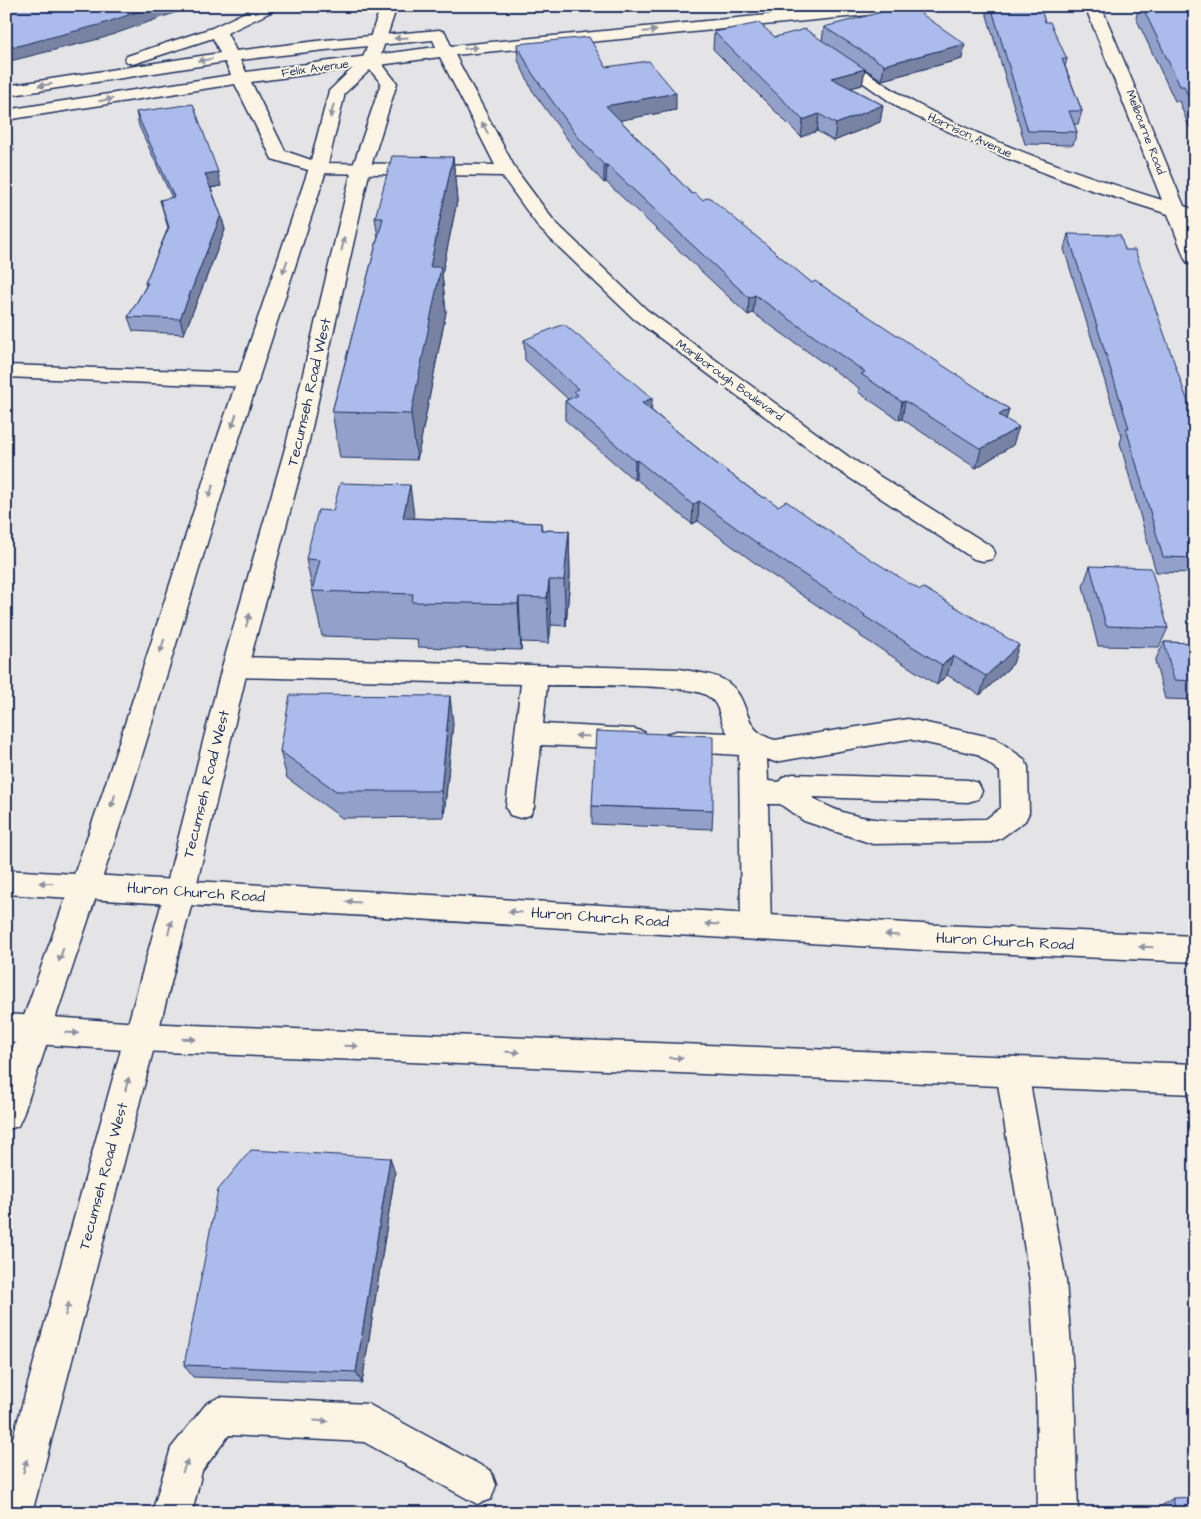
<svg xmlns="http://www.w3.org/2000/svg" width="1201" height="1519" font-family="'Architects Daughter',sans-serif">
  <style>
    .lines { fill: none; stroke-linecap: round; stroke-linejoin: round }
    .service-casing { stroke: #1b2f5e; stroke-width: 3 }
    .minor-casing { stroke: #1b2f5e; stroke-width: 3 }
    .secondary-casing { stroke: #1b2f5e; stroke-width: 3 }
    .trunk-casing { stroke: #1b2f5e; stroke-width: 3 }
    .service { fill: #fcf5e5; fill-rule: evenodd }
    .minor { fill: #fcf5e5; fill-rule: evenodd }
    .secondary { fill: #fcf5e5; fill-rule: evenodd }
    .trunk { fill: #fcf5e5; fill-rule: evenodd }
    .wall { fill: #93a1ca; stroke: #1b2f5e }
    .shaded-wall { fill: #7883a4; stroke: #1b2f5e }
    .building { fill: #abbbeb; stroke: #1b2f5e }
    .oneway { fill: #8c92a2 }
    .labels { text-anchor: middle; stroke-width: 4; stroke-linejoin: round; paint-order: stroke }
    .far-street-label { font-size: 12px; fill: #1b2f5e; stroke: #fcf5e5 }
    .street-label { font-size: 15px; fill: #1b2f5e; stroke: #fcf5e5 }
  </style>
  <rect width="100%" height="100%" fill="#e4e4e7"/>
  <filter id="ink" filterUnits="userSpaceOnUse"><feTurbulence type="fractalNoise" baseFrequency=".02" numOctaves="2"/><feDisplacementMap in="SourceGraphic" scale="10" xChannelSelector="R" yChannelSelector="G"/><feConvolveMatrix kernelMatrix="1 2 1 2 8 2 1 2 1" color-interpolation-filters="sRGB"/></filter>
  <g filter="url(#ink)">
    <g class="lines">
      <defs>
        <g id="service">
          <path d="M 6,365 L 248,373 L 256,375 L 259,380 L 256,385 L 248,387 L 6,377 Z"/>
          <path d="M 235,657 L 680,669 C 693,672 710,673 722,679 C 755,697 737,730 775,740 L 908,719 L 995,738 L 1024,759 L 1028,767 L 1029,813 L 1025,821 L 1001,838 L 991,842 L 873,844 L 804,821 L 780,804 L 768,804 L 771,927 L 767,936 L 756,940 L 745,936 L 741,927 L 739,755 L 677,751 L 667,748 L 663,741 L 667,734 L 677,731 L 728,733 C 717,719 723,705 706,695 C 686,683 576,686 547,685 L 543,724 L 634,729 L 644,732 L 648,739 L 644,746 L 634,749 L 541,745 L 534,807 L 530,815 L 520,818 L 510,815 L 506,807 L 521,684 L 235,677 L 226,674 L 222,667 L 226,660 ZM 908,739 L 977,754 L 1000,772 L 1001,808 L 986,819 C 929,819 861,831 812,797 L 968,802 L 978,799 L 982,791 L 978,783 L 968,780 L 793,774 L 783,777 L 779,782 L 768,781 L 767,759 L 775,762 Z"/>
          <path d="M 1012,1057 L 1023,1061 L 1028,1072 L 1066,1281 L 1074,1386 L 1078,1513 L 1038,1513 L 1036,1386 L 1030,1281 L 996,1072 L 1001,1061 Z"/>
          <path d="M 220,1397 L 368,1404 L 491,1471 L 496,1485 L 491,1499 L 477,1504 L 364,1442 L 229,1435 L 202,1471 L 192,1513 L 152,1513 L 171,1448 L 207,1403 Z"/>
        </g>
        <g id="minor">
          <path d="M 258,6 L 279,6 L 277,9 L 227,33 L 236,51 L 325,40 L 439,30 L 445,32 L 451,46 L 858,6 L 917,6 L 909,11 L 455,55 L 516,170 L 554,221 L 647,310 L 849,457 L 992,547 L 995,553 L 992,559 L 983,561 L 974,559 L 833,467 L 633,318 L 540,229 L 502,176 L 318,173 L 272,159 L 235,84 L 6,120 L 6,110 L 231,75 L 225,62 L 6,96 L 6,86 L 220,53 L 213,38 L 133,64 L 127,62 L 125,59 L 127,56 L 212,28 ZM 433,40 L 436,47 L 246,72 L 240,60 L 325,50 ZM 440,57 L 495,165 L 320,163 L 285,151 L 251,82 Z"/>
          <path d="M 1085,6 L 1101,6 L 1184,206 L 1195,210 L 1195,222 L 1189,220 L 1195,234 L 1195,265 L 1188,263 L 1185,259 L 1168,214 L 1076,185 L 1004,157 L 902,110 L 825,56 L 827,53 L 839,53 C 864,69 889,89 915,103 C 993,144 1078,174 1162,200 Z"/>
        </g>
        <path id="secondary" d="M 381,6 L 397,6 L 379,60 L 397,83 L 370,169 L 308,445 L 248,667 L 195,891 L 32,1513 L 6,1513 L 6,1463 L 165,891 L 222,667 L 286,445 L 352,169 L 381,83 L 370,70 L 345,93 L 327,168 L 237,445 L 128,801 L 23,1115 L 18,1126 L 6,1130 L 6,1067 L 100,801 L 215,445 L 309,168 L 329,91 L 363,58 Z"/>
        <g id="trunk">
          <path d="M 6,870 L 940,925 L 1195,936 L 1195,962 L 940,951 L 6,894 Z"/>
          <path d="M 6,1014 L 140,1023 L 1195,1064 L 1195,1094 L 140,1051 L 6,1042 Z"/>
        </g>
      </defs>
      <use href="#service" class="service-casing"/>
      <use href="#minor" class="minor-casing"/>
      <use href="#secondary" class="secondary-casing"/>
      <use href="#trunk" class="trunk-casing"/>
      <use href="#service" class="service"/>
      <use href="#minor" class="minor"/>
      <use href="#secondary" class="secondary"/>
      <use href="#trunk" class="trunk"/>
    </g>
    <g class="wall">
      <path d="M 987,6 L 1034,6 L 1035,9 L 1045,22 L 1067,59 L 1065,66 L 1082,111 L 1078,124 L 1074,124 L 1077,132 L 1073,145 L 1025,144 L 986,12 Z"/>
      <path d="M 1139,6 L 1195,6 L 1195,132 L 1193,127 L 1189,127 L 1179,101 L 1175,101 L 1136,18 Z"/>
      <path d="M 824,27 L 962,59 L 882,80 L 865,69 L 862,85 L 851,88 L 883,105 L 880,122 L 834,141 L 817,131 L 801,137 L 713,49 L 714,32 L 822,41 Z"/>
      <path d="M 517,44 L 606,67 L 676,110 L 620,120 L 692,194 L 702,200 L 812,283 L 1009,409 L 1006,419 L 1013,445 L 976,468 L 902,419 L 899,420 L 858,392 L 859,388 L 753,313 L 748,315 L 606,182 L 604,183 L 578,154 L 532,90 L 518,60 Z"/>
      <path d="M 136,112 L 221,186 L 211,188 L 221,215 L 225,230 L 184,334 L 133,331 L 128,317 L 146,286 L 145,283 L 168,228 L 160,200 L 172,198 L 139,126 Z"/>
      <path d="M 453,157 L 457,201 L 442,274 L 446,312 L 417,460 L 340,458 L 332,412 L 378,237 L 375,218 Z"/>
      <path d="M 1068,234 L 1125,250 L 1195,422 L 1195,573 L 1156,572 L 1120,443 L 1122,437 L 1064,249 Z"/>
      <path d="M 524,340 L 652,398 L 651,410 L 712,460 L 763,498 L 778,506 L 1013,664 L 980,695 L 947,675 L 937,685 L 860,636 L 860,634 L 766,571 L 698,521 L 692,524 L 636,479 L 634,480 L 565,420 L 565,401 L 568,399 L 525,360 Z"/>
      <path d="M 414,518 L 541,523 L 542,530 L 569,531 L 570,576 L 566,626 L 551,625 L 549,643 L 521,642 L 521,650 L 418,647 L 417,639 L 322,636 L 306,559 Z"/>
      <path d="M 1090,566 L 1168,628 L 1159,647 L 1098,646 L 1083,586 Z"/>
      <path d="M 1164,642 L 1195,643 L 1195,700 L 1165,699 L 1155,661 Z"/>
      <path d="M 453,723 L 444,817 L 342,818 L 287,778 L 280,751 Z"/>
      <path d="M 592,806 L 713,810 L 712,829 L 592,824 Z"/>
      <path d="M 395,1173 L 362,1383 L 193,1377 L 184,1365 Z"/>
      <path d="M 1173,1498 L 1195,1513 L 1154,1513 L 1154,1511 Z"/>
    </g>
    <g class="shaded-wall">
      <path d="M 155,6 L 194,6 L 103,38 L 6,62 L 6,49 Z"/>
      <path d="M 965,44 L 962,59 L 882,80 L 884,65 Z"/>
      <path d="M 865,69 L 862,85 L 828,94 L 831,78 Z"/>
      <path d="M 676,93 L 676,110 L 606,123 L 606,106 Z"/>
      <path d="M 883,105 L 880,122 L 834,141 L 836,124 Z"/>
      <path d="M 819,114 L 817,131 L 801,137 L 803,120 Z"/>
      <path d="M 10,137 L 14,151 L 6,152 L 6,138 Z"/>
      <path d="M 453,157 L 457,201 L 442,274 L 446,312 L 417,460 L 411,414 L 430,267 Z"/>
      <path d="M 604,165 L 607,165 L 606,182 L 604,183 Z"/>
      <path d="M 218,172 L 221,186 L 208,188 L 205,174 Z"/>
      <path d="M 221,215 L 225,230 L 184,334 L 180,319 Z"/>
      <path d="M 755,295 L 753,313 L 748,315 L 749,298 Z"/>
      <path d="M 652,398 L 651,418 L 642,403 Z"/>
      <path d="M 905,401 L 902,419 L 899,420 L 902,402 Z"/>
      <path d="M 1009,409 L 1004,428 L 999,415 Z"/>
      <path d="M 1019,427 L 1013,445 L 976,468 L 981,449 Z"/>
      <path d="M 637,460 L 636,479 L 634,480 L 635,461 Z"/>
      <path d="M 410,485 L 416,531 L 403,518 Z"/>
      <path d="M 699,501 L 698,521 L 692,524 L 693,505 Z"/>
      <path d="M 569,531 L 570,576 L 566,626 L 564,580 Z"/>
      <path d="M 549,580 L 551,625 L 549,643 L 547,598 Z"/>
      <path d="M 519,597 L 521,642 L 521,650 L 518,604 Z"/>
      <path d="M 1019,645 L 1013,664 L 980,695 L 986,676 Z"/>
      <path d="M 953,656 L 947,675 L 937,685 L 942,665 Z"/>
      <path d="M 450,696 L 453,723 L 444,817 L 441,791 Z"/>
      <path d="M 390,1158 L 395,1173 L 362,1383 L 356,1372 Z"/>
    </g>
    <g class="building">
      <path d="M 6,6 L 155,6 L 99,25 L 6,49 Z"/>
      <path d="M 905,6 L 910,6 L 965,44 L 884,65 L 824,27 Z"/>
      <path d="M 991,6 L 1034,6 L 1035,9 L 1041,9 L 1045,22 L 1050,22 L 1067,59 L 1062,59 L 1082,111 L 1069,111 L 1077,132 L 1028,131 Z"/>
      <path d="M 1142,6 L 1195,6 L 1195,111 L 1194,111 L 1184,86 L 1180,86 Z"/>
      <path d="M 759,23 L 775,37 L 805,29 L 865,69 L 831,78 L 883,105 L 836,124 L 819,114 L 803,120 L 714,32 Z"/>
      <path d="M 589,37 L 606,67 L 649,61 L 676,93 L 606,106 L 692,194 L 695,193 L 702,200 L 709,197 L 812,283 L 815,281 L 1009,409 L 999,415 L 1019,427 L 981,449 L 905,401 L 902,402 L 861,374 L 865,372 L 755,295 L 749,298 L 607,165 L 604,165 L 578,137 L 532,73 L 517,44 Z"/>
      <path d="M 193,104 L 218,172 L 205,174 L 221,215 L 180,319 L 128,317 L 148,283 L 145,283 L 169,227 L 160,200 L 174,197 L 136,112 Z"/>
      <path d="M 6,128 L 10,137 L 6,138 Z"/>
      <path d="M 392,156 L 453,157 L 430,267 L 441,267 L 411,414 L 332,412 L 383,218 L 375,218 Z"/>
      <path d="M 1068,234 L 1120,235 L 1125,250 L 1135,250 L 1195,422 L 1195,438 L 1192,438 L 1195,446 L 1195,558 L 1163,557 L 1126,428 L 1129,428 Z"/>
      <path d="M 564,324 L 652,398 L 642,403 L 712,460 L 763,498 L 765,497 L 778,506 L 786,501 L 853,548 L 920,590 L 924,588 L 1019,645 L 986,676 L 953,656 L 942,665 L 864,616 L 865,615 L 768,551 L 699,501 L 693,505 L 637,460 L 635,461 L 565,401 L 578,395 L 574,391 L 578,389 L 524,340 Z"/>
      <path d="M 340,483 L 410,485 L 403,518 L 541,523 L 541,530 L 569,531 L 564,580 L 549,580 L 547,598 L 519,597 L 518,604 L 412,602 L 413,594 L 312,591 L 320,560 L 306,559 L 318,510 L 333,511 Z"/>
      <path d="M 1090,566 L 1151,568 L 1168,628 L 1106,626 Z"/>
      <path d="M 1164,642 L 1195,643 L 1195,681 L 1174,680 Z"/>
      <path d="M 290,695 L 450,696 L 441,791 L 336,791 L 280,751 Z"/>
      <path d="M 596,731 L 713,736 L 713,810 L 592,806 Z"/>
      <path d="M 251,1150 L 390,1158 L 356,1372 L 184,1365 L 218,1190 Z"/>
      <path d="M 1195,1497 L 1195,1513 L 1176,1513 L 1173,1498 Z"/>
    </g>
    <defs><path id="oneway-solid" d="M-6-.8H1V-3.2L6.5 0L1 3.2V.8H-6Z" transform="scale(1.25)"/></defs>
    <g class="oneway">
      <use href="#oneway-solid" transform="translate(650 31) rotate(-5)"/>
      <use href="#oneway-solid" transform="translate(401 38) rotate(177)"/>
      <use href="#oneway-solid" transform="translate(471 48) rotate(-6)"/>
      <use href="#oneway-solid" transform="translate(205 60) rotate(171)"/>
      <use href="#oneway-solid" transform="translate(45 85) rotate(171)"/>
      <use href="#oneway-solid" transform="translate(106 100) rotate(-9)"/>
      <use href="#oneway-solid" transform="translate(332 111) rotate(104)"/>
      <use href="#oneway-solid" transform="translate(485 128) rotate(-117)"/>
      <use href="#oneway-solid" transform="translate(343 244) rotate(-77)"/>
      <use href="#oneway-solid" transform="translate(285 267) rotate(108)"/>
      <use href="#oneway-solid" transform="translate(234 421) rotate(108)"/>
      <use href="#oneway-solid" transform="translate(211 491) rotate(108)"/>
      <use href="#oneway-solid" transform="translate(248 620) rotate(-74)"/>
      <use href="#oneway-solid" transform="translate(162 646) rotate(108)"/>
      <use href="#oneway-solid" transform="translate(582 736) rotate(-177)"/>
      <use href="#oneway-solid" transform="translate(113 801) rotate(108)"/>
      <use href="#oneway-solid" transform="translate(46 883) rotate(-178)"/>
      <use href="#oneway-solid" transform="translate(353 902) rotate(-176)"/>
      <use href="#oneway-solid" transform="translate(515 912) rotate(-176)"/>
      <use href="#oneway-solid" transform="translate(712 924) rotate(-176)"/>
      <use href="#oneway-solid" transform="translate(170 927) rotate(-75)"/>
      <use href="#oneway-solid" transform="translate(892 935) rotate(-176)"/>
      <use href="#oneway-solid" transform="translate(1146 947) rotate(-178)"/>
      <use href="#oneway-solid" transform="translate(61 955) rotate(110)"/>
      <use href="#oneway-solid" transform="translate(72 1033) rotate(4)"/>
      <use href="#oneway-solid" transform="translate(189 1039) rotate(2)"/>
      <use href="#oneway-solid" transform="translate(351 1046) rotate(2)"/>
      <use href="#oneway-solid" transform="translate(513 1052) rotate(2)"/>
      <use href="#oneway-solid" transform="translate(676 1058) rotate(2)"/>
      <use href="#oneway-solid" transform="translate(127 1084) rotate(-75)"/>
      <use href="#oneway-solid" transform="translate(67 1309) rotate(-75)"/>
      <use href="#oneway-solid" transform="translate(321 1421) rotate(3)"/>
      <use href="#oneway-solid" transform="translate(25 1466) rotate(-75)"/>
      <use href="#oneway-solid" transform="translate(185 1466) rotate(-69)"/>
    </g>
  </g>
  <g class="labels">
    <g class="far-street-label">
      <text transform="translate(315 68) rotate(-8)" y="4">Felix Avenue</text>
      <text transform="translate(1146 132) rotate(69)" y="4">Melbourne Road</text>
      <text transform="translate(970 135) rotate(25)" y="4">Harrison Avenue</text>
      <text transform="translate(730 380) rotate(36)" y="4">Marlborough Boulevard</text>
    </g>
    <g class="street-label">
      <text transform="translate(309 392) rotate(-77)" y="5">Tecumseh Road West</text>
      <text transform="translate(206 784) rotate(-76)" y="5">Tecumseh Road West</text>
      <text transform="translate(196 892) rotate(4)" y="5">Huron Church Road</text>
      <text transform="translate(600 917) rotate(4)" y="5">Huron Church Road</text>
      <text transform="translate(1005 941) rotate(3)" y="5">Huron Church Road</text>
      <text transform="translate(103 1176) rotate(-75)" y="5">Tecumseh Road West</text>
    </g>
  </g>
  <rect width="1201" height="1519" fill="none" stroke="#fcf5e5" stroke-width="25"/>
  <rect x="12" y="12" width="1176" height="1494" fill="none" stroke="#1b2f5e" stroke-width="2" filter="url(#ink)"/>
</svg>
